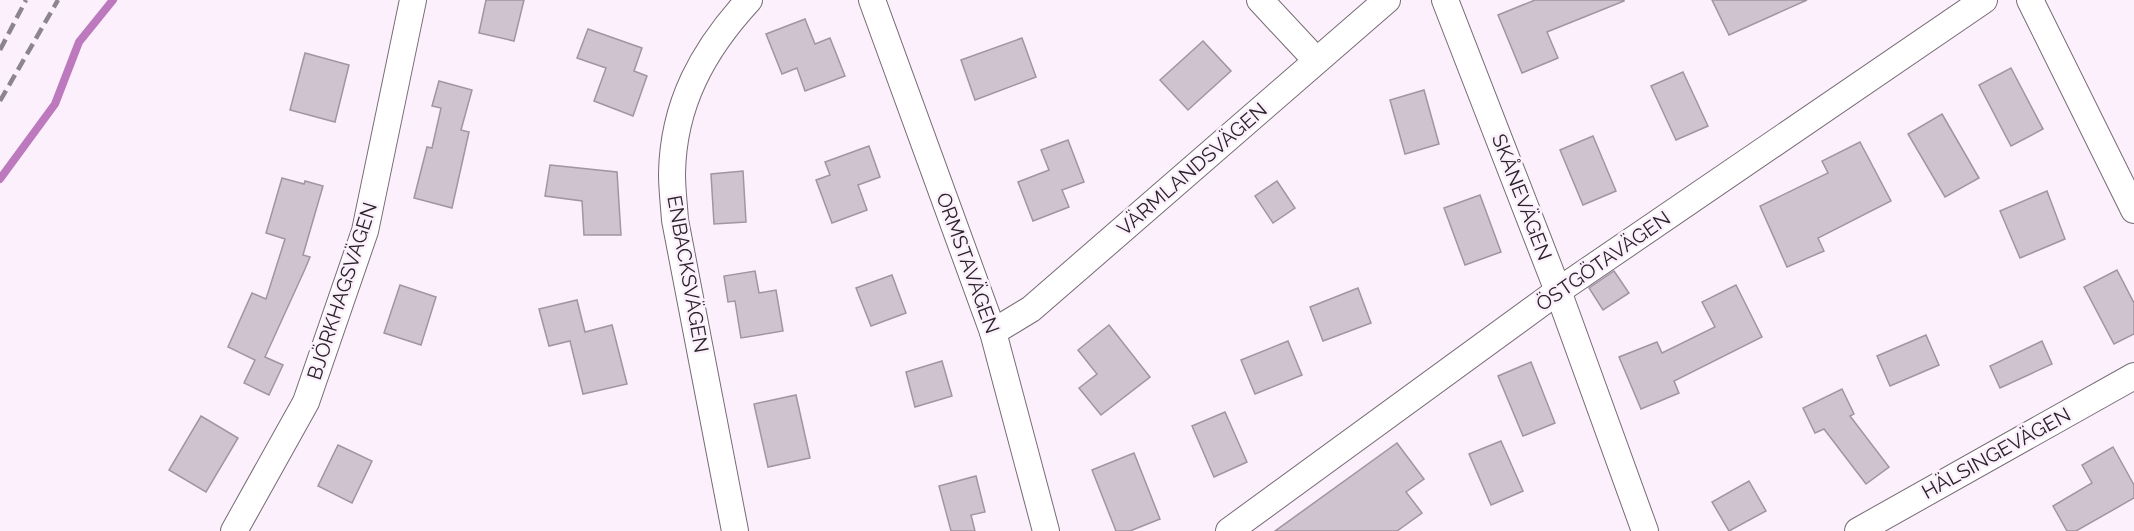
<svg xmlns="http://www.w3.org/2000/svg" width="2134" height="531" font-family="Raleway,sans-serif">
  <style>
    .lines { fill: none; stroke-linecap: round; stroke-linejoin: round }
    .stream { stroke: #bc79bd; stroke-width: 8 }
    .building { fill: #cec3ce; stroke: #a095a0; stroke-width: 1.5 }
    .minor-casing { stroke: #766b75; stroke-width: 28 }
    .minor { stroke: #fff; stroke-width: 26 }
    .rail { stroke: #8d858d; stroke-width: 4.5; stroke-dasharray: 12 6; stroke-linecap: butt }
    .labels { text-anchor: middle; stroke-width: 5; stroke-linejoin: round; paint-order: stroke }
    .street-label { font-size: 20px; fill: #282428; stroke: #fcf0fc }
  </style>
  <rect width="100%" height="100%" fill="#fcf0fc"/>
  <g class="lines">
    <path class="stream" d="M 0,179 L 55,104 L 79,42 L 113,0"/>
  </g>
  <g class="building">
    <path d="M 486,0 L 524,0 L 514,41 L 479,33 Z"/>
    <path d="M 1535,0 L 1624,0 L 1624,1 L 1547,32 L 1558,58 L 1522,73 L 1498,15 Z"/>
    <path d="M 1712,0 L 1807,0 L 1729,35 Z"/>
    <path d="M 805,19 L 815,44 L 830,38 L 845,76 L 805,91 L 797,68 L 782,74 L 766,34 Z"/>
    <path d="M 588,29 L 642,48 L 634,71 L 647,76 L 633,116 L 594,101 L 606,68 L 577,58 Z"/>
    <path d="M 1022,38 L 1036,77 L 975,100 L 961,60 Z"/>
    <path d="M 1203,41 L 1231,71 L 1188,110 L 1160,80 Z"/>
    <path d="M 305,53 L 349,65 L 335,122 L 290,110 Z"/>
    <path d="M 2011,68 L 2043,129 L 2011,146 L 1979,85 Z"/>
    <path d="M 1683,72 L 1708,126 L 1676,140 L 1651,86 Z"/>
    <path d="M 439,81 L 472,90 L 461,130 L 469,132 L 452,208 L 414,198 L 427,147 L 432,148 L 441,108 L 432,106 Z"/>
    <path d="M 1424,90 L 1439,144 L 1405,154 L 1390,100 Z"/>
    <path d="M 1942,114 L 1979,178 L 1945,197 L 1908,134 Z"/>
    <path d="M 1593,136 L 1616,191 L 1583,205 L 1560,150 Z"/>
    <path d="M 1068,140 L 1084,182 L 1062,190 L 1069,207 L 1033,221 L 1018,182 L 1049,170 L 1041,150 Z"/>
    <path d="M 1860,142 L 1891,201 L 1818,238 L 1824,251 L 1787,267 L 1760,206 L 1828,173 L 1822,161 Z"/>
    <path d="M 869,146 L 880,177 L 858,185 L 867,210 L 832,223 L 816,180 L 830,175 L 825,162 Z"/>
    <path d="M 550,165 L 617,172 L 621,235 L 584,235 L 582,201 L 545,196 Z"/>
    <path d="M 743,171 L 746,222 L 714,224 L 711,174 Z"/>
    <path d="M 282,178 L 304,184 L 305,181 L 323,186 L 303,255 L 310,257 L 305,269 L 265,357 L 283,365 L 269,395 L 244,383 L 255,360 L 228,347 L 252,293 L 266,299 L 285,239 L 266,233 Z"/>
    <path d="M 1277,181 L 1295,208 L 1273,223 L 1255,196 Z"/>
    <path d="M 2047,191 L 2065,239 L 2020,258 L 2000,211 Z"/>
    <path d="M 1480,195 L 1501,252 L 1465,265 L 1444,208 Z"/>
    <path d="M 2117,270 L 2134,303 L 2134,334 L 2114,344 L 2084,287 Z"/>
    <path d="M 755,271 L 759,293 L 776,290 L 783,331 L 741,338 L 735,301 L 728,302 L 724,276 Z"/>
    <path d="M 1614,271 L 1629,293 L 1603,310 L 1589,288 Z"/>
    <path d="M 892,275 L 906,313 L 871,326 L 856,288 Z"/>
    <path d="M 400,285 L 436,297 L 421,345 L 384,333 Z"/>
    <path d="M 1736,285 L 1762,337 L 1674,381 L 1679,393 L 1641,409 L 1619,357 L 1657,342 L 1662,353 L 1715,327 L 1702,302 Z"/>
    <path d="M 1358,288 L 1371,323 L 1323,341 L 1310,307 Z"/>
    <path d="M 577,300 L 585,332 L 612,325 L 627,384 L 583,394 L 570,341 L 549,346 L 539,309 Z"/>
    <path d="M 1109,325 L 1150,377 L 1101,415 L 1079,388 L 1097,374 L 1078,350 Z"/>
    <path d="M 1926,335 L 1939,365 L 1890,386 L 1877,356 Z"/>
    <path d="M 1288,341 L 1302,375 L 1255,394 L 1241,360 Z"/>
    <path d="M 2042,341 L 2052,364 L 2000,388 L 1990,366 Z"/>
    <path d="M 942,361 L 952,396 L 915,407 L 906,372 Z"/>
    <path d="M 1531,362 L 1555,423 L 1523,436 L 1498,376 Z"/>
    <path d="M 1842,389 L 1854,414 L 1850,416 L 1889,467 L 1866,484 L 1824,429 L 1815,433 L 1803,408 Z"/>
    <path d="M 796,395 L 810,458 L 768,467 L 754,404 Z"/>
    <path d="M 1225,412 L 1247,462 L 1214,477 L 1192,426 Z"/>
    <path d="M 201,416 L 238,438 L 206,492 L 169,470 Z"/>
    <path d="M 1501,441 L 1523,491 L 1491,505 L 1469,454 Z"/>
    <path d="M 1397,443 L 1424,479 L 1406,492 L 1422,513 L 1397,531 L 1275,531 Z"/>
    <path d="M 338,445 L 372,461 L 352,503 L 318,486 Z"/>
    <path d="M 2113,447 L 2134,485 L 2134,498 L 2076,531 L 2067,531 L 2053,506 L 2092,483 L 2082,465 Z"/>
    <path d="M 1134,453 L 1160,519 L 1130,531 L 1116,531 L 1092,470 Z"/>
    <path d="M 976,476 L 985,512 L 971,515 L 975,531 L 951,531 L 939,486 Z"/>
    <path d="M 1749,481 L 1766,511 L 1729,531 L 1712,502 Z"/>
  </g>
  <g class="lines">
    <defs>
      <g id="minor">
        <path d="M 872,0 L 993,332 L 1046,531"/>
        <path d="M 1260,0 L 1316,60"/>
        <path d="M 1445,0 L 1558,291 L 1645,531"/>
        <path d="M 2030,0 L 2134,210"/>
        <path d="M 993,332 L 1031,309 L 1387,0"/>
        <path d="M 234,531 L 306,402 L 365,231 L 413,0"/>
        <path d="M 735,531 L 675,220 C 674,205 672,189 672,174 C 673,104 703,50 749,0"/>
        <path d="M 1229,531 L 1558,291 L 1984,0"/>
        <path d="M 1858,531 L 2134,376"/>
      </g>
    </defs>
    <use href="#minor" class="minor-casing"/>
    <use href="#minor" class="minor"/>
    <g class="rail">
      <path d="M 0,50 L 26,0"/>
      <path d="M 0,101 L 58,0"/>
    </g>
  </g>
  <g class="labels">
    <g class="street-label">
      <text transform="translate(1192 169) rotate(-41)" y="7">VÄRMLANDSVÄGEN</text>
      <text transform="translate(1522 197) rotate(69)" y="7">SKÅNEVÄGEN</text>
      <text transform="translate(1603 261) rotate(-35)" y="7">ÖSTGÖTAVÄGEN</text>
      <text transform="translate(968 263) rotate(70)" y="7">ORMSTAVÄGEN</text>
      <text transform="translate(688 274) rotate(80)" y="7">ENBACKSVÄGEN</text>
      <text transform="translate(342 291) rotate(-72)" y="7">BJÖRKHAGSVÄGEN</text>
      <text transform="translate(1996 453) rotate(-29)" y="7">HÄLSINGEVÄGEN</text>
    </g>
  </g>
</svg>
